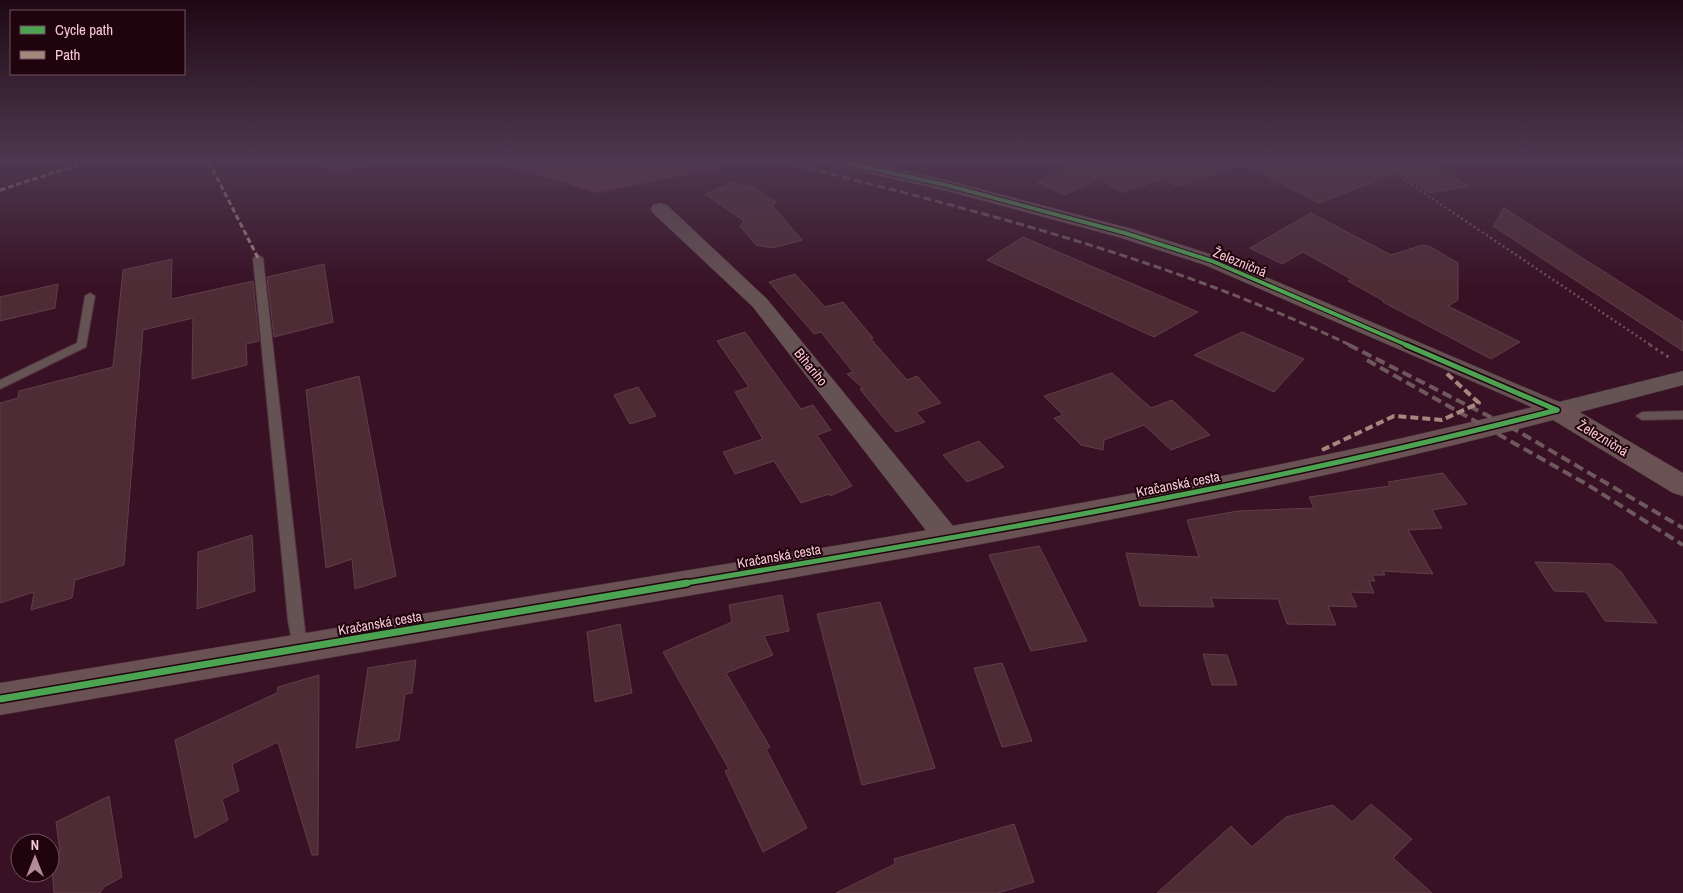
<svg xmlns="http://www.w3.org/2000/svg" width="1683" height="893" font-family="'Archivo Narrow',sans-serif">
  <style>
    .green { fill: #602e40 }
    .building { fill: #4d2c35; stroke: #603f48 }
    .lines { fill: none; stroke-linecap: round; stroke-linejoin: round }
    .lane-casing { stroke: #4f2e3d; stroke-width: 2 }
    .street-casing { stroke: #4f2e3d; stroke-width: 1 }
    .secondary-casing { stroke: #4f2e3d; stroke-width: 1 }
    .path-far1 { stroke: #695358; stroke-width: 2.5; stroke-dasharray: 2 3; stroke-linecap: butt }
    .path { stroke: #695358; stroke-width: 3; stroke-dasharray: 2.5 4; stroke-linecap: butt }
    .lane { fill: #655252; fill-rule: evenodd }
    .street { fill: #655252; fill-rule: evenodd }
    .secondary { fill: #6a5254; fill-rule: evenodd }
    .rail-far1 { stroke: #6e585c; stroke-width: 3; stroke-dasharray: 8 4; stroke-linecap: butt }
    .rail { stroke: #6e585c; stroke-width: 4; stroke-dasharray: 10 5; stroke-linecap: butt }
    .quiet-far1 { stroke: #a5887d; stroke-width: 3; stroke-dasharray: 5.5 3; stroke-linecap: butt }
    .quiet { stroke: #a5887d; stroke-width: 4; stroke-dasharray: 8 4; stroke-linecap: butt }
    .cycleway-far2-casing { stroke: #1f030d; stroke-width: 6 }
    .cycleway-far1-casing { stroke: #1f030d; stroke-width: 8 }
    .cycleway-casing { stroke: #1f030d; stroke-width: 10 }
    .cycleway-far2 { stroke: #4ca352; stroke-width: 4 }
    .cycleway-far1 { stroke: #4ca352; stroke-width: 5 }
    .cycleway { stroke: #4ca352; stroke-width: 7 }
    .labels { text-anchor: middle; stroke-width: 4; stroke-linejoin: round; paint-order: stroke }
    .street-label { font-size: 14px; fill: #f7c9d6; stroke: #1f030d }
  </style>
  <rect width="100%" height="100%" fill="#381124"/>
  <g class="green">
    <path d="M 324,162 L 385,162 L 329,173 Z"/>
    <path d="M 496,162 L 695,162 L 720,168 L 597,193 Z"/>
  </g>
  <g class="building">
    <path d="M 1074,162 L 1237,162 L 1238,166 L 1177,186 L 1165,179 L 1121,192 L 1099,178 L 1065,195 L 1037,182 L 1077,163 Z"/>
    <path d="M 1239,162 L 1422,162 L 1413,166 L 1432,163 L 1469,186 L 1430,193 L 1398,172 L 1319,203 Z"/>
    <path d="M 735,182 L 742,187 L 750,185 L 776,202 L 772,205 L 802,240 L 773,248 L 756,245 L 740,226 L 744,221 L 705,194 Z"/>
    <path d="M 1504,208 L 1683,322 L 1683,351 L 1493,226 Z"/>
    <path d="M 1311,213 L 1391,255 L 1423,245 L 1431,247 L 1458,263 L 1458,300 L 1448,306 L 1520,342 L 1491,359 L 1383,302 L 1384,301 L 1348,281 L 1351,279 L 1303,252 L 1282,264 L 1250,248 Z"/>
    <path d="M 1023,237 L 1077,260 L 1198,312 L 1154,337 L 987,260 Z"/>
    <path d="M 172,259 L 171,299 L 253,281 L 259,341 L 246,344 L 247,365 L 192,379 L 193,318 L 143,330 L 124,565 L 75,580 L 72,598 L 31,610 L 34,592 L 0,603 L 0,403 L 18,398 L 19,391 L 113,367 L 123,270 Z"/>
    <path d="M 324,264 L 333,322 L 274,337 L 267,277 Z"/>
    <path d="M 795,274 L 825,307 L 843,302 L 873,338 L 870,338 L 907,380 L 917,376 L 941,403 L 916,412 L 925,422 L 896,432 L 887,422 L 860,389 L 863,388 L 847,374 L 853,372 L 821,332 L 814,334 L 769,282 Z"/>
    <path d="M 58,284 L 55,308 L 0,321 L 0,297 Z"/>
    <path d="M 745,332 L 801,409 L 813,405 L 831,430 L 817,435 L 852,486 L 830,496 L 829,494 L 801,503 L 774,461 L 735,474 L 723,452 L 763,439 L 735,392 L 749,387 L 717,341 Z"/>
    <path d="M 1242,332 L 1304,359 L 1274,392 L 1194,355 Z"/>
    <path d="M 1112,373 L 1151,408 L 1172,400 L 1210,435 L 1171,450 L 1144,425 L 1104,440 L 1103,450 L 1081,445 L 1054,418 L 1063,415 L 1044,396 Z"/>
    <path d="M 359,376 L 396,576 L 355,589 L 352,559 L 326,568 L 306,390 Z"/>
    <path d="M 638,387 L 656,416 L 630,424 L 614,395 Z"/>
    <path d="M 979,441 L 1004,467 L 967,482 L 943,455 Z"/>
    <path d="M 1443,473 L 1467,504 L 1432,510 L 1442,528 L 1408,530 L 1433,574 L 1383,571 L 1385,575 L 1372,575 L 1375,581 L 1369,581 L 1374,593 L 1350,592 L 1357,607 L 1328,606 L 1336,625 L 1287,624 L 1278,599 L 1211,598 L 1214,607 L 1140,606 L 1126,553 L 1199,557 L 1187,520 L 1238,511 L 1314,508 L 1309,497 L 1390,486 L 1388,482 Z"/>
    <path d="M 252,535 L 255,591 L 197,609 L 198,552 Z"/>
    <path d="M 1039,546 L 1087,641 L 1031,651 L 989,555 Z"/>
    <path d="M 1535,562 L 1611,564 L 1621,572 L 1657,623 L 1605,621 L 1586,592 L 1554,591 Z"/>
    <path d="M 782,595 L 789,631 L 764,636 L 773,655 L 726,673 L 770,747 L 766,749 L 807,828 L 763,852 L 725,771 L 729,769 L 663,652 L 732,622 L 729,605 Z"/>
    <path d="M 880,602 L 935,768 L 862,785 L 817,614 Z"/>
    <path d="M 620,624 L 632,693 L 595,702 L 587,632 Z"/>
    <path d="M 1203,654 L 1227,655 L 1237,685 L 1212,685 Z"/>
    <path d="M 416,660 L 412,693 L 405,694 L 399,740 L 356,748 L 368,668 Z"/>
    <path d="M 1002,663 L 1032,741 L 1002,747 L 974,668 Z"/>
    <path d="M 319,675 L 318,855 L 312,855 L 278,742 L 232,764 L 239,791 L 222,799 L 228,820 L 195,838 L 175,740 L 277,693 L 278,687 Z"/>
    <path d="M 109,796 L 122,877 L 104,887 L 100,893 L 54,893 L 51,856 L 60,852 L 56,822 Z"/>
    <path d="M 1371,804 L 1412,839 L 1393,858 L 1432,893 L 1157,893 L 1231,826 L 1252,847 L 1286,817 L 1333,805 L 1352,822 Z"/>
    <path d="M 1014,824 L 1034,882 L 998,893 L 836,893 L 895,864 L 894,859 Z"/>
  </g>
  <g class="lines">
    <defs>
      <g id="lane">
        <path d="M 258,255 L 263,258 L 307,648 L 304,653 L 299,655 L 294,653 L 288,621 L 253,258 Z"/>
        <path d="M 90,293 L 95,296 L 86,347 L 0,389 L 0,380 L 77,343 L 85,296 Z"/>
        <path d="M 1683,411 L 1683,419 L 1642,420 L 1636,416 L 1642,412 Z"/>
      </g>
      <g id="street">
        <path d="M 833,162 L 864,162 L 950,181 L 1132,229 L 1219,257 L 1559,402 L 1683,371 L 1683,385 L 1557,418 L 1205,265 L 1118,237 L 947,191 L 836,166 Z"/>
        <path d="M 660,203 L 667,205 L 767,299 L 958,532 L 962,539 L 958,546 L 948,550 L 938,546 L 753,307 L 653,213 L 651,209 L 653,205 Z"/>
      </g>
      <path id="secondary" d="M 1557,401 L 1566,404 L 1683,473 L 1683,496 L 1673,493 L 1553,420 C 1279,492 1000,542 721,590 C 480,632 240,673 0,715 L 0,683 C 238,644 476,605 714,566 C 997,519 1279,472 1557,401 Z"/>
    </defs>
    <use href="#lane" class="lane-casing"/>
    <use href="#street" class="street-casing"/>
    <use href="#secondary" class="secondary-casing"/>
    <path class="path-far1" d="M 1392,169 L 1403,179 L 1652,346"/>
    <path class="path" d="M 1650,345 L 1670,358"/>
    <use href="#lane" class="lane"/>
    <use href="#street" class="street"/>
    <use href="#secondary" class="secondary"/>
    <g class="rail-far1">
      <path d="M 636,162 L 653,170"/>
      <path d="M 723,162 L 735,165"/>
      <path d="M 784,162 C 978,211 1171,259 1352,346"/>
    </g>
    <g class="rail">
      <path d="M 1349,345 L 1514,429 L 1683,528"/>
      <path d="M 1367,360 L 1588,485 L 1683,545"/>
    </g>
    <g class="quiet-far1">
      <path d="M 209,162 L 258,258"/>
      <path d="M 0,190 L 87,162"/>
    </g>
    <path class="quiet" d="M 1322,450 L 1394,416 L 1442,420 L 1479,403 L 1444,371"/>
    <defs>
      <path id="cycleway-far2" d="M 842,162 L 950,186 L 1125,233 L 1212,261 L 1409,346"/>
      <g id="cycleway-far1">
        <path d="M 1406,345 L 1557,410"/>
        <path d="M 680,584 C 974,535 1268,485 1557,410"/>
      </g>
      <path id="cycleway" d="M 0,699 L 687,583"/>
    </defs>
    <use href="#cycleway-far2" class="cycleway-far2-casing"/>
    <use href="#cycleway-far1" class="cycleway-far1-casing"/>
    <use href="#cycleway" class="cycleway-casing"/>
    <use href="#cycleway-far2" class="cycleway-far2"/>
    <use href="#cycleway-far1" class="cycleway-far1"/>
    <use href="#cycleway" class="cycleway"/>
  </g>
  <linearGradient id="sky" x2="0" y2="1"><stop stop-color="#1f0914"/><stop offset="0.56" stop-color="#4d3850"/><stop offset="1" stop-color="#4d3850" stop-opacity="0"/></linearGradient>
  <rect width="1683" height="287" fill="url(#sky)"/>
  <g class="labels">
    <g class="street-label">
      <text transform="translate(1240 262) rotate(22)" y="5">Železničná</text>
      <text transform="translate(811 367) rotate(51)" y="5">Bihariho</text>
      <text transform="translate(1603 438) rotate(31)" y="5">Železničná</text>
      <text transform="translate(1178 484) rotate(-11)" y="5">Kračanská cesta</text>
      <text transform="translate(779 556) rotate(-10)" y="5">Kračanská cesta</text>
      <text transform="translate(380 623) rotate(-10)" y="5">Kračanská cesta</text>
    </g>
  </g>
  <rect x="10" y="10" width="175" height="65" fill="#1f030d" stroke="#75525d"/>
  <rect x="20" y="26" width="25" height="8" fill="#4ca352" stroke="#75525d"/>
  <text x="55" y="35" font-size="15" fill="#f7c9d6">Cycle path</text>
  <rect x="20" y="51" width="25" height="8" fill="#a5887d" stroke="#75525d"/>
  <text x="55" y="60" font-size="15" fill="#f7c9d6">Path</text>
  <g transform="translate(35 858)"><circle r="24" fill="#1f030d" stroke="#75525d"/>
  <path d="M0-4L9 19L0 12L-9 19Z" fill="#b48998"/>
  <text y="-8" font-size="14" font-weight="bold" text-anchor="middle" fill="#f7c9d6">N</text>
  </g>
</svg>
